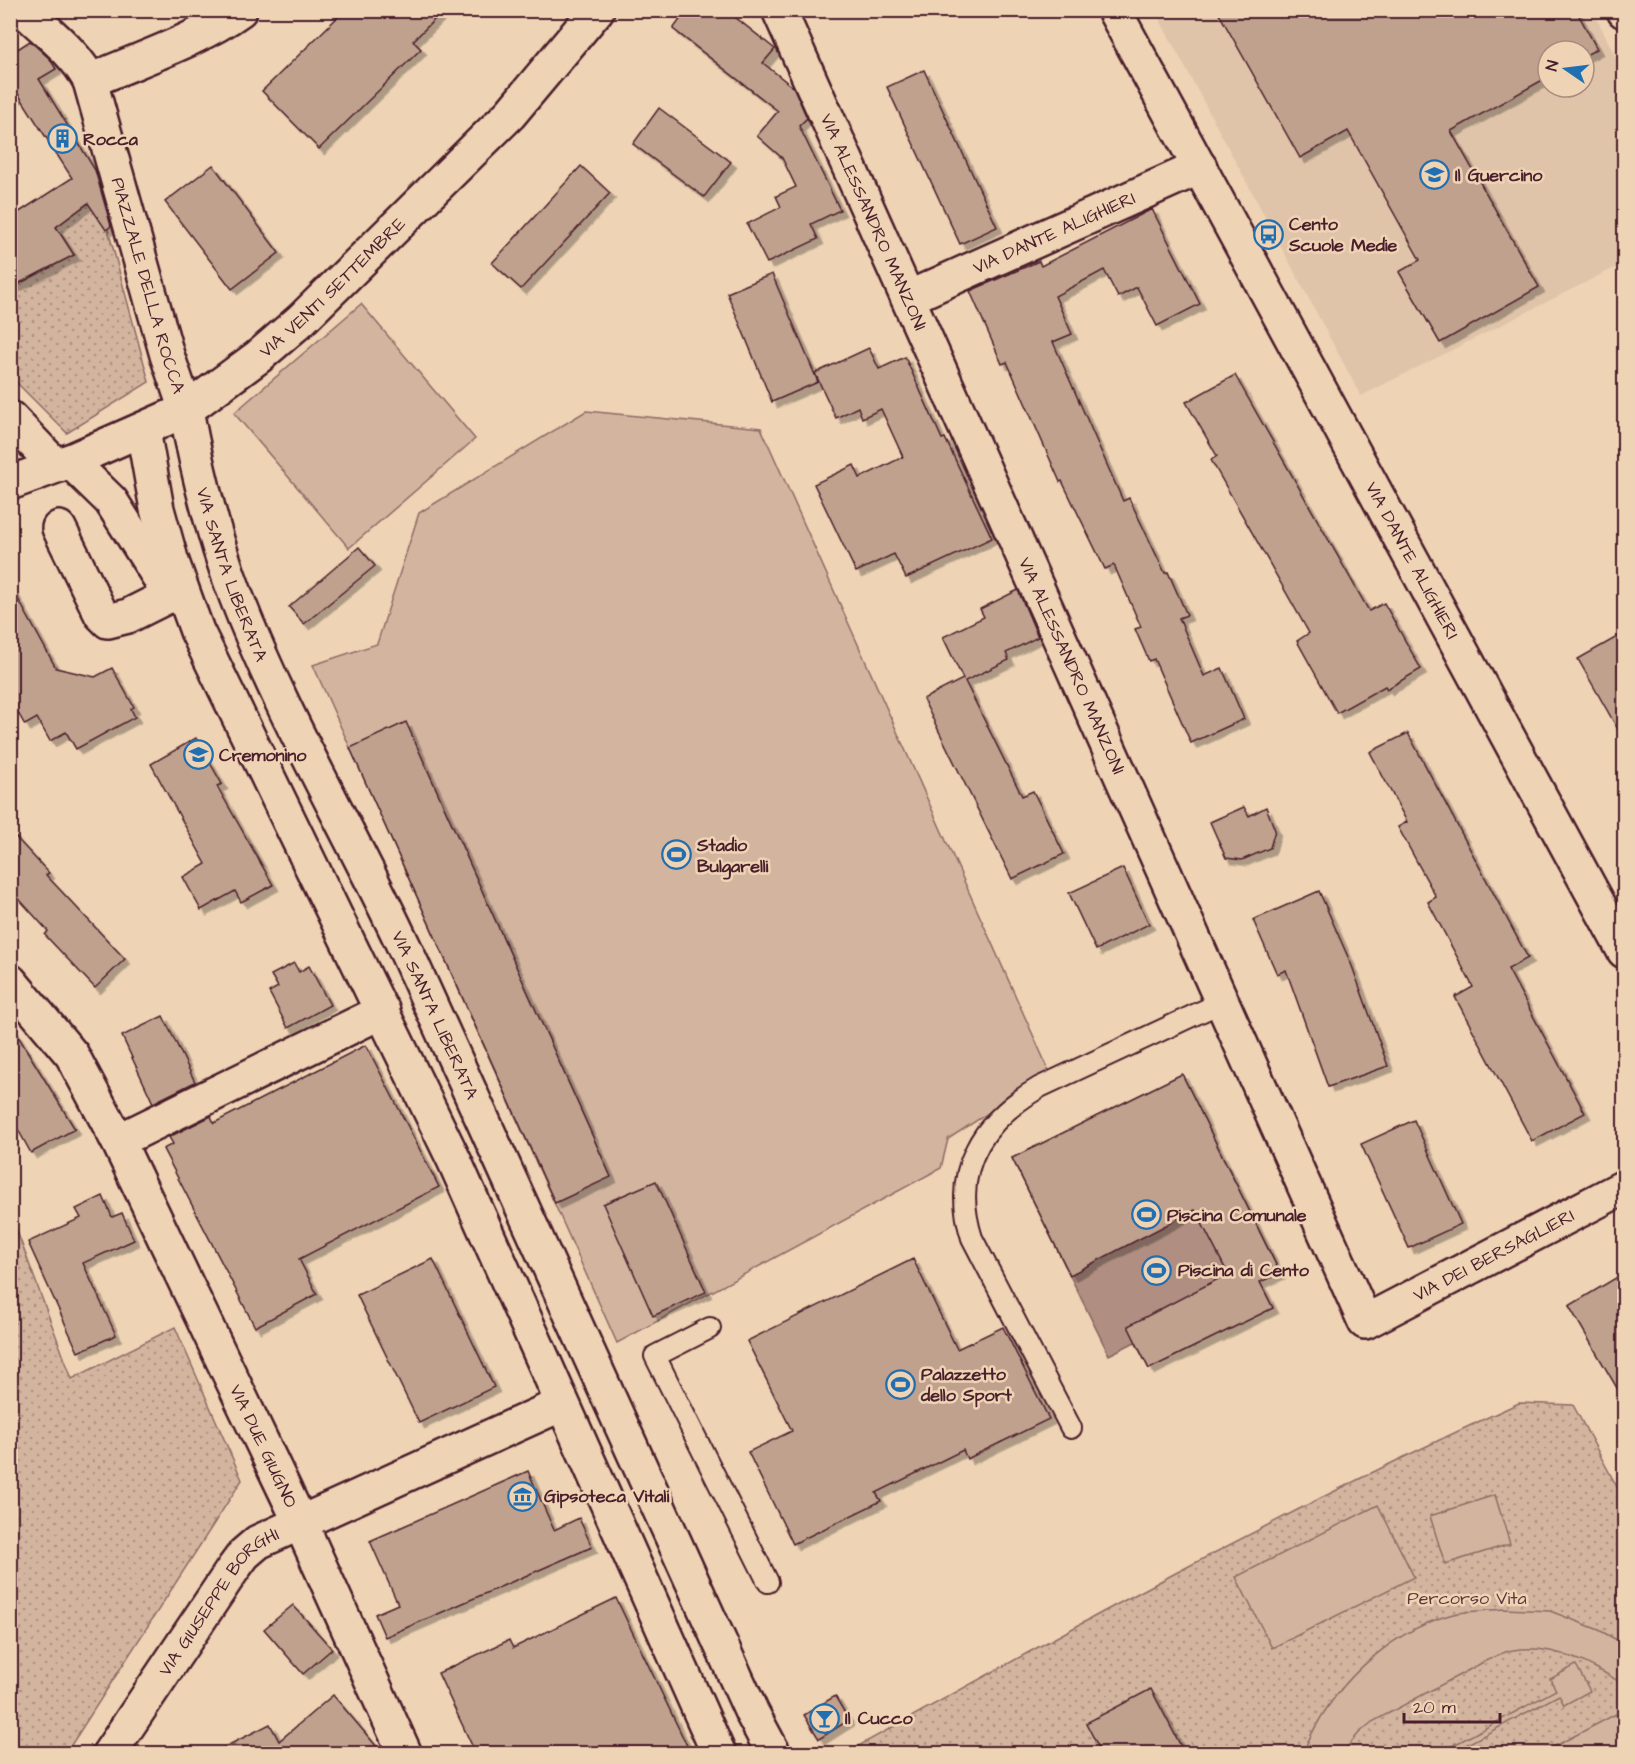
<svg xmlns="http://www.w3.org/2000/svg" width="1635" height="1764" font-family="'Architects Daughter',sans-serif">
  <style>
    .built { fill: #e0c4a9; fill-rule: evenodd }
    .grass { fill: url(#grass-dots); stroke: #8e6a65; stroke-width: 1.5 }
    .pitch { fill: #d3b59f; stroke: #8e6a65; stroke-width: 1.5 }
    .water { fill: #b08e81; stroke: #87625f; stroke-width: 1.5 }
    .building { fill: #c0a18e; stroke: #4a1f2b; stroke-width: 1.5; filter: url(#shadow) }
    .lines { fill: none; stroke-linecap: round; stroke-linejoin: round }
    .lane-casing { stroke: #4a1f2b; stroke-width: 24 }
    .street-casing { stroke: #4a1f2b; stroke-width: 38 }
    .secondary-casing { stroke: #4a1f2b; stroke-width: 38 }
    .lane { stroke: #eed3b5; stroke-width: 20 }
    .street { stroke: #eed3b5; stroke-width: 33 }
    .secondary { stroke: #eed3b5; stroke-width: 33 }
    .labels { text-anchor: middle; stroke-width: 5; stroke-linejoin: round; paint-order: stroke }
    .poi-label { font-size: 18px; font-weight: bold; fill: #4a1f2b; stroke: #eed3b5; text-anchor: start }
    .street-label { font-size: 18px; fill: #4a1f2b; stroke: #eed3b5 }
    .park-label { font-size: 18px; fill: #5f363c; stroke: #eed3b5 }
  </style>
  <defs>
    <pattern id="grass-dots" width="8" height="8" patternUnits="userSpaceOnUse" patternTransform="scale(1.5)"><rect width="8" height="8" fill="#d3b59f"/><path d="M2 2h.1M6 6h.1" fill="none" stroke="#ad9382" stroke-width="1.8" stroke-linecap="round"/></pattern>
    <filter id="shadow"><feDropShadow dx="5.5" dy="5.5" stdDeviation="0" flood-color="#0004"/></filter>
  </defs>
  <rect width="100%" height="100%" fill="#eed3b5"/>
  <filter id="ink" filterUnits="userSpaceOnUse"><feTurbulence type="fractalNoise" baseFrequency=".0167" numOctaves="2"/><feDisplacementMap in="SourceGraphic" scale="12" xChannelSelector="R" yChannelSelector="G"/><feConvolveMatrix kernelMatrix="1 2 1 2 8 2 1 2 1" color-interpolation-filters="sRGB"/></filter>
  <g filter="url(#ink)">
    <path class="built" d="M 1155,11 L 1593,11 L 1624,74 L 1624,263 L 1361,396 ZM 1548,51 L 1584,51 L 1584,87 L 1548,87 Z"/>
    <g class="grass">
      <path d="M 99,196 L 149,382 L 67,433 L 11,377 L 10,289 L 74,255 L 56,227 Z"/>
      <path d="M 11,1215 L 72,1379 L 175,1327 L 242,1480 L 66,1753 L 11,1753 Z"/>
      <path d="M 1519,1403 L 1573,1405 L 1624,1500 L 1624,1753 L 844,1754 C 1066,1631 1288,1508 1519,1403 Z"/>
    </g>
    <g class="pitch">
      <path d="M 361,304 L 475,439 L 349,548 L 234,413 Z"/>
      <path d="M 586,411 L 761,428 L 1050,1073 L 948,1139 L 941,1168 L 617,1343 L 313,665 L 377,644 L 419,513 Z"/>
      <path d="M 1495,1495 L 1510,1544 L 1445,1564 L 1430,1516 Z"/>
      <path d="M 1378,1505 L 1414,1577 L 1272,1648 L 1236,1577 Z"/>
      <path d="M 1504,1609 L 1550,1611 L 1599,1630 L 1624,1644 L 1624,1685 C 1593,1664 1553,1643 1513,1650 C 1506,1651 1498,1655 1491,1658 L 1372,1722 L 1359,1733 L 1342,1753 L 1303,1753 C 1329,1689 1385,1633 1453,1614 C 1469,1610 1488,1611 1504,1609 Z"/>
      <path d="M 1576,1665 L 1590,1691 L 1564,1705 L 1559,1695 L 1451,1753 L 1439,1753 L 1556,1690 L 1550,1679 Z"/>
      <path d="M 1616,1714 L 1624,1729 L 1624,1753 L 1542,1753 Z"/>
    </g>
    <path class="water" d="M 1182,1074 L 1280,1273 L 1260,1282 L 1273,1308 L 1149,1369 L 1135,1342 L 1109,1355 L 1012,1158 Z"/>
    <g class="building">
      <path d="M 345,10 L 444,10 L 413,41 L 421,49 L 319,149 L 262,91 Z"/>
      <path d="M 687,10 L 726,10 L 775,49 L 763,63 L 794,88 L 807,118 L 799,126 L 840,210 L 811,224 L 818,239 L 767,263 L 747,224 L 781,207 L 776,196 L 796,187 L 782,158 L 757,136 L 778,111 L 673,29 Z"/>
      <path d="M 1217,10 L 1576,10 L 1597,49 L 1584,56 L 1584,51 L 1548,51 L 1548,77 L 1451,131 L 1539,287 L 1440,343 L 1399,272 L 1420,260 L 1348,131 L 1300,158 Z"/>
      <path d="M 30,41 L 50,59 L 56,69 L 39,79 L 95,170 L 111,226 L 106,230 L 88,203 L 56,227 L 74,255 L 10,288 L 10,218 L 72,178 L 19,95 L 10,101 L 10,54 Z"/>
      <path d="M 924,70 L 997,227 L 960,244 L 887,87 Z"/>
      <path d="M 659,108 L 731,162 L 704,197 L 633,144 Z"/>
      <path d="M 213,165 L 279,253 L 232,289 L 165,202 Z"/>
      <path d="M 581,166 L 610,193 L 521,289 L 492,263 Z"/>
      <path d="M 1152,209 L 1200,304 L 1157,326 L 1137,287 L 1118,297 L 1104,270 L 1055,296 L 1072,334 L 1053,342 L 1123,501 L 1129,498 L 1165,573 L 1168,572 L 1187,615 L 1179,618 L 1204,676 L 1222,668 L 1244,719 L 1191,743 L 1154,659 L 1149,661 L 1135,629 L 1141,627 L 1114,565 L 1105,569 L 1062,481 L 1060,482 L 1007,362 L 1002,364 L 970,291 L 1039,261 L 1041,266 Z"/>
      <path d="M 772,274 L 818,382 L 772,402 L 727,293 Z"/>
      <path d="M 869,348 L 879,369 L 905,357 L 942,439 L 945,438 L 992,538 L 906,578 L 894,554 L 856,572 L 814,484 L 854,465 L 860,478 L 903,457 L 881,409 L 862,418 L 858,407 L 836,418 L 815,373 Z"/>
      <path d="M 1235,375 L 1369,611 L 1384,603 L 1421,669 L 1387,689 L 1385,686 L 1337,713 L 1297,641 L 1309,633 L 1211,460 L 1217,456 L 1186,402 Z"/>
      <path d="M 359,547 L 375,566 L 304,624 L 289,607 Z"/>
      <path d="M 10,584 L 56,668 L 95,677 L 112,668 L 134,707 L 131,709 L 135,717 L 76,749 L 66,732 L 50,741 L 37,718 L 25,725 L 10,699 Z"/>
      <path d="M 1018,590 L 1038,637 L 1006,653 L 1009,660 L 965,681 L 1022,796 L 1033,791 L 1064,854 L 1012,879 L 923,699 L 963,679 L 943,637 L 984,617 L 980,609 Z"/>
      <path d="M 1624,633 L 1624,740 L 1578,659 Z"/>
      <path d="M 406,722 L 611,1177 L 555,1203 L 350,748 Z"/>
      <path d="M 1408,733 L 1528,958 L 1508,969 L 1585,1113 L 1532,1141 L 1455,997 L 1473,987 L 1428,902 L 1436,897 L 1398,827 L 1407,822 L 1370,752 Z"/>
      <path d="M 196,738 L 222,784 L 217,786 L 273,885 L 241,902 L 235,891 L 201,910 L 183,877 L 206,864 L 151,764 Z"/>
      <path d="M 1244,807 L 1249,816 L 1266,807 L 1275,830 L 1270,848 L 1242,860 L 1226,858 L 1210,822 Z"/>
      <path d="M 10,831 L 49,873 L 46,875 L 125,959 L 95,988 L 45,935 L 48,931 L 10,889 Z"/>
      <path d="M 1123,868 L 1149,924 L 1096,950 L 1069,893 Z"/>
      <path d="M 1319,891 L 1352,966 L 1388,1066 L 1328,1087 L 1286,970 L 1277,974 L 1253,920 Z"/>
      <path d="M 294,963 L 299,972 L 309,966 L 330,1005 L 288,1028 L 269,992 L 278,987 L 271,975 Z"/>
      <path d="M 163,1016 L 195,1082 L 153,1103 L 122,1036 Z"/>
      <path d="M 10,1023 L 75,1129 L 31,1153 L 10,1115 Z"/>
      <path d="M 366,1045 L 439,1187 L 299,1259 L 317,1294 L 255,1327 L 163,1149 L 173,1144 L 169,1137 L 211,1116 L 214,1123 Z"/>
      <path d="M 1182,1074 L 1280,1273 L 1260,1282 L 1273,1308 L 1149,1369 L 1128,1326 L 1228,1274 L 1195,1210 L 1070,1275 L 1012,1158 Z"/>
      <path d="M 1414,1120 L 1461,1224 L 1409,1248 L 1361,1144 Z"/>
      <path d="M 656,1181 L 706,1292 L 653,1316 L 603,1204 Z"/>
      <path d="M 103,1196 L 112,1217 L 122,1213 L 134,1240 L 83,1263 L 116,1335 L 78,1352 L 28,1242 L 81,1218 L 76,1209 Z"/>
      <path d="M 433,1259 L 494,1387 L 419,1423 L 357,1295 Z"/>
      <path d="M 913,1259 L 957,1349 L 1003,1327 L 1049,1419 L 967,1459 L 963,1450 L 876,1493 L 881,1501 L 793,1544 L 748,1452 L 792,1431 L 747,1341 Z"/>
      <path d="M 1624,1273 L 1624,1400 L 1569,1306 Z"/>
      <path d="M 528,1471 L 554,1530 L 579,1518 L 592,1547 L 385,1637 L 375,1614 L 398,1604 L 370,1541 Z"/>
      <path d="M 616,1598 L 691,1754 L 476,1754 L 438,1673 L 509,1640 L 513,1648 Z"/>
      <path d="M 293,1605 L 332,1649 L 303,1674 L 264,1629 Z"/>
      <path d="M 1151,1689 L 1185,1754 L 1102,1754 L 1086,1723 Z"/>
      <path d="M 333,1695 L 383,1754 L 211,1754 L 270,1724 L 279,1741 Z"/>
      <path d="M 835,1696 L 849,1720 L 819,1739 L 804,1715 Z"/>
    </g>
    <g class="lines">
      <defs>
        <g id="lane">
          <path d="M 710,1328 L 655,1356 L 768,1582"/>
          <path d="M 1071,1428 L 972,1238 C 950,1170 982,1121 1040,1087 L 1222,1002"/>
        </g>
        <g id="street">
          <path id="s1" d="M 24,10 C 47,32 75,52 90,81 L 167,355 L 186,410"/>
          <path id="s2" d="M 779,10 L 1365,1322 L 1624,1187"/>
          <path d="M 1624,10 L 1624,11"/>
          <path d="M 90,81 C 137,60 199,40 240,10"/>
          <path id="s3" d="M 908,298 L 1200,167"/>
          <path d="M 10,418 L 55,465"/>
          <path d="M 59,528 L 101,614 L 108,621 L 128,616 L 170,595"/>
          <path id="s4" d="M 10,981 L 72,1055 L 118,1141 L 300,1522 L 405,1754"/>
          <path d="M 118,1141 L 383,1011"/>
          <path id="s5" d="M 109,1754 L 233,1569 L 244,1554 L 258,1542 L 562,1404"/>
        </g>
        <g id="secondary">
          <path id="s6" d="M 1114,10 L 1624,951"/>
          <path id="s7" d="M 186,410 C 198,474 213,536 236,596 C 283,719 351,832 406,951 C 523,1204 636,1459 752,1713 L 774,1754"/>
          <path d="M 143,430 L 157,509 L 171,559 L 197,631 L 454,1160 L 719,1754"/>
          <path d="M 70,461 L 111,501 L 171,596"/>
          <path id="s8" d="M 10,483 L 70,461 L 186,410 L 258,357 L 301,320 L 510,114 L 597,10"/>
        </g>
      </defs>
      <use href="#lane" class="lane-casing"/>
      <use href="#street" class="street-casing"/>
      <use href="#secondary" class="secondary-casing"/>
      <use href="#lane" class="lane"/>
      <use href="#street" class="street"/>
      <use href="#secondary" class="secondary"/>
    </g>
  </g>
  <defs>
    <symbol id="building-ring" viewBox="-11 -11 22 22"><circle r="9.5" fill="#eed3b5" stroke="#1f6fb2" stroke-width="1.5"/><path d="M-4-6H4V6H1V3H-1V6H-4ZM-2.5-4.3h1.7v1.8h-1.7ZM.8-4.3h1.7v1.8H.8ZM-2.5-1h1.7V.8h-1.7ZM.8-1h1.7V.8H.8Z" fill="#1f6fb2"/></symbol>
    <symbol id="school-ring" viewBox="-11 -11 22 22"><circle r="9.5" fill="#eed3b5" stroke="#1f6fb2" stroke-width="1.5"/><path d="M0-5L7-2L0 1L-7-2ZM-4 1L0 2.5L4 1V4Q0 6-4 4Z" fill="#1f6fb2"/></symbol>
    <symbol id="bus-ring" viewBox="-11 -11 22 22"><circle r="9.5" fill="#eed3b5" stroke="#1f6fb2" stroke-width="1.5"/><path d="M-5-6H5V4H4V6H2V4H-2V6H-4V4H-5ZM-3.5-4V0h7V-4ZM-3.5 1.2v1.5H-2V1.2ZM2 1.2v1.5H3.5V1.2Z" fill="#1f6fb2"/></symbol>
    <symbol id="stadium-ring" viewBox="-11 -11 22 22"><circle r="9.5" fill="#eed3b5" stroke="#1f6fb2" stroke-width="1.5"/><path d="M0-5a6.5 5 0 1 0 0 10a6.5 5 0 1 0 0-10ZM-3.5-1.8h7v3.6h-7Z" fill="#1f6fb2"/></symbol>
    <symbol id="museum-ring" viewBox="-11 -11 22 22"><circle r="9.5" fill="#eed3b5" stroke="#1f6fb2" stroke-width="1.5"/><path d="M0-6L6-3V-2H-6V-3ZM-5-1h2V3h-2ZM-1-1h2V3h-2ZM3-1h2V3H3ZM-6 4H6V6H-6Z" fill="#1f6fb2"/></symbol>
    <symbol id="bar-ring" viewBox="-11 -11 22 22"><circle r="9.5" fill="#eed3b5" stroke="#1f6fb2" stroke-width="1.5"/><path d="M-6-5H6L.8 .8V4.5H3.5V6h-7V4.5H-.8V.8Z" fill="#1f6fb2"/></symbol>
  </defs>
  <g fill-rule="evenodd">
    <use href="#building-ring" x="46" y="122" width="33" height="33"/>
    <use href="#school-ring" x="1418" y="158" width="33" height="33"/>
    <use href="#bus-ring" x="1252" y="218" width="33" height="33"/>
    <use href="#school-ring" x="182" y="738" width="33" height="33"/>
    <use href="#stadium-ring" x="660" y="838" width="33" height="33"/>
    <use href="#stadium-ring" x="1130" y="1198" width="33" height="33"/>
    <use href="#stadium-ring" x="1140" y="1254" width="33" height="33"/>
    <use href="#stadium-ring" x="884" y="1368" width="33" height="33"/>
    <use href="#museum-ring" x="506" y="1480" width="33" height="33"/>
    <use href="#bar-ring" x="808" y="1702" width="33" height="33"/>
  </g>
  <g class="labels">
    <g class="poi-label">
      <text x="83" y="145">Rocca</text>
      <text x="1455" y="181">Il Guercino</text>
      <text x="1289" y="230">Cento<tspan x="1289" dy="21">Scuole Medie</tspan></text>
      <text x="219" y="761">Cremonino</text>
      <text x="697" y="851">Stadio<tspan x="697" dy="21">Bulgarelli</tspan></text>
      <text x="1167" y="1221">Piscina Comunale</text>
      <text x="1178" y="1276">Piscina di Cento</text>
      <text x="921" y="1380">Palazzetto<tspan x="921" dy="21">dello Sport</tspan></text>
      <text x="544" y="1502">Gipsoteca Vitali</text>
      <text x="845" y="1724">Il Cucco</text>
    </g>
    <g class="street-label">
      <text dy="6" stroke="none"><textPath href="#s2" startOffset="232">VIA ALESSANDRO MANZONI</textPath></text>
      <text dy="6" stroke="none"><textPath href="#s3" startOffset="160">VIA DANTE ALIGHIERI</textPath></text>
      <text dy="6" stroke="none"><textPath href="#s1" startOffset="310">PIAZZALE DELLA ROCCA</textPath></text>
      <text dy="6" stroke="none"><textPath href="#s8" startOffset="382">VIA VENTI SETTEMBRE</textPath></text>
      <text dy="6" stroke="none"><textPath href="#s6" startOffset="626">VIA DANTE ALIGHIERI</textPath></text>
      <text dy="6" stroke="none"><textPath href="#s7" startOffset="171">VIA SANTA LIBERATA</textPath></text>
      <text dy="6" stroke="none"><textPath href="#s2" startOffset="718">VIA ALESSANDRO MANZONI</textPath></text>
      <text dy="6" stroke="none"><textPath href="#s7" startOffset="657">VIA SANTA LIBERATA</textPath></text>
      <text dy="6" stroke="none"><textPath href="#s2" startOffset="1582">VIA DEI BERSAGLIERI</textPath></text>
      <text dy="6" stroke="none"><textPath href="#s4" startOffset="532">VIA DUE GIUGNO</textPath></text>
      <text dy="6" stroke="none"><textPath href="#s5" startOffset="189">VIA GIUSEPPE BORGHI</textPath></text>
    </g>
    <g class="park-label">
      <text x="1467" y="1604">Percorso Vita</text>
    </g>
  </g>
  <rect width="1635" height="1764" fill="none" stroke="#eed3b5" stroke-width="36"/>
  <rect x="18" y="18" width="1599" height="1728" fill="none" stroke="#4a1f2b" stroke-width="2" filter="url(#ink)"/>
  <g transform="translate(1566 69) rotate(284)"><circle r="28" fill="#eed3b5" stroke="#ac8b7e" stroke-width="1.5"/>
  <path d="M0-4.5L10 22L0 15L-10 22Z" fill="#1f6fb2"/>
  <text y="-9" font-size="16" font-weight="bold" text-anchor="middle" fill="#4a1f2b">N</text>
  </g>
  <path d="M1404 1713v9h96v-9" fill="none" stroke="#4a1f2b" stroke-width="3"/>
  <text x="1413" y="1713" font-size="18" fill="#4a1f2b" stroke="#eed3b5" stroke-width="4.5" paint-order="stroke">20 m</text>
</svg>
